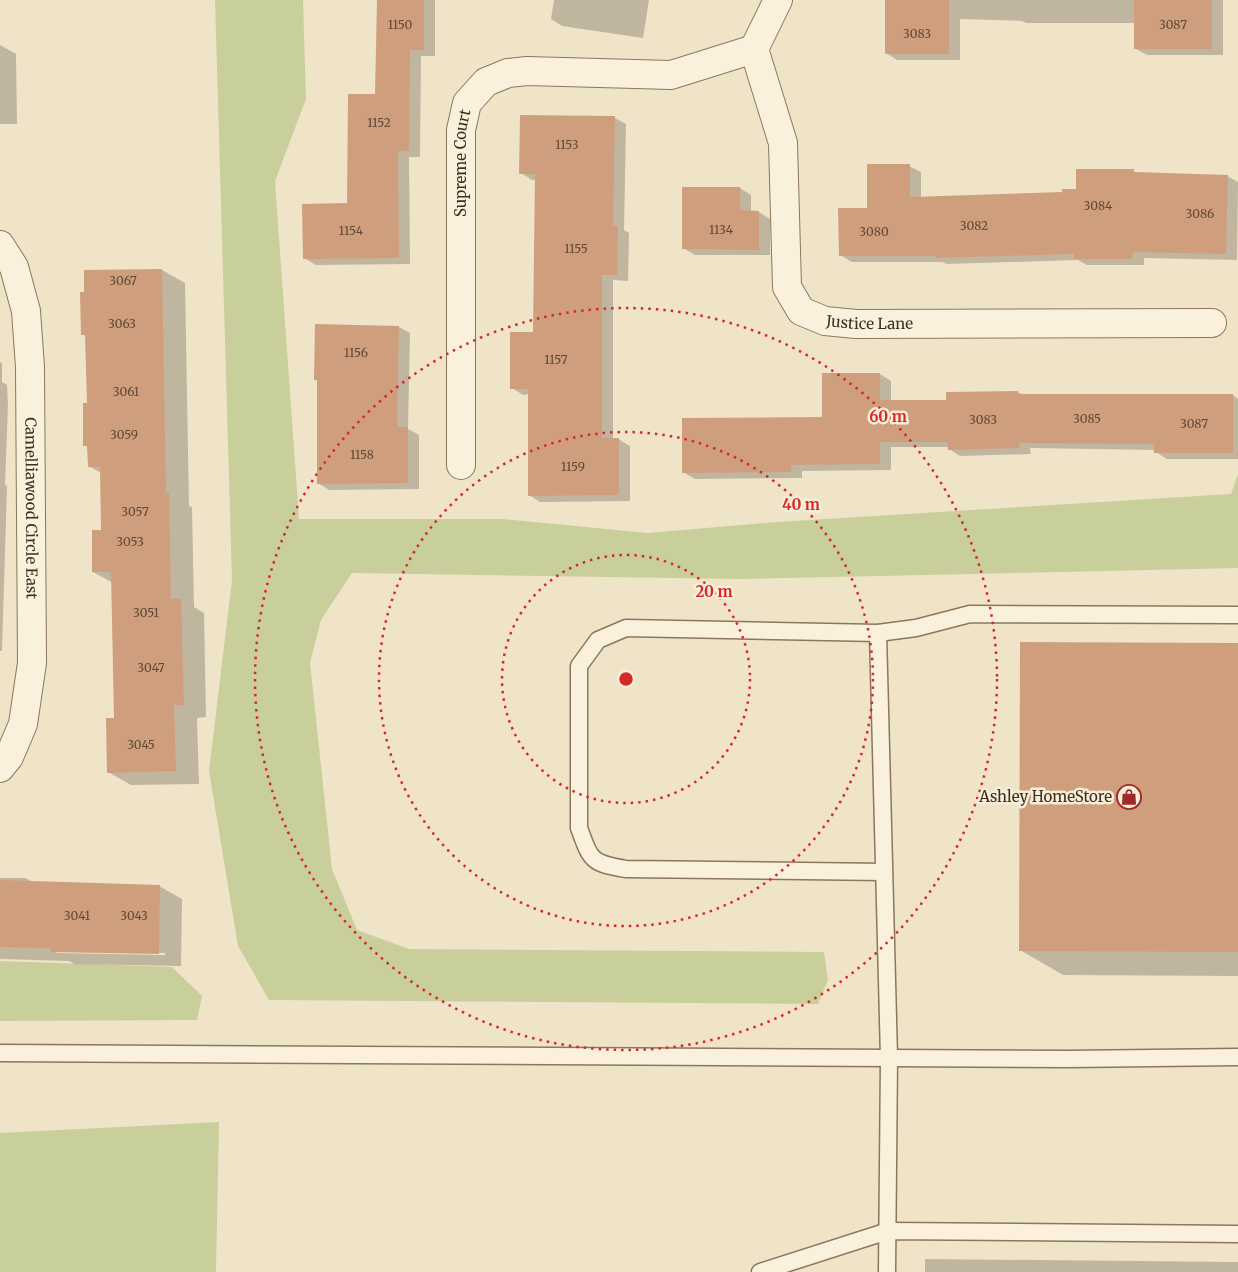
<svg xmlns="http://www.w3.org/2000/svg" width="1238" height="1272" font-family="Merriweather,serif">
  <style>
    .green { fill: #c9cf9b }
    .shadow { fill: #0003; fill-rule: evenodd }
    .building { fill: #cf9f7d }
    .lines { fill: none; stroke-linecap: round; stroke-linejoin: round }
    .lane-casing { stroke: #8d765c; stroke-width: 19 }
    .street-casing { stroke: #8d765c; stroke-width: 30 }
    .lane { stroke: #faf1dc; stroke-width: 16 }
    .street { stroke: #faf1dc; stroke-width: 28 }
    .ring { fill: none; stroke: #d62828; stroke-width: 2.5; stroke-dasharray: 2.5 5 }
    .labels { text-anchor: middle; stroke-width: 5; stroke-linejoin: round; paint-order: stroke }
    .number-label { font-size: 12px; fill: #624a37 }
    .street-label { font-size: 15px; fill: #3d2e20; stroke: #f7eed8 }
    .poi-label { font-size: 15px; fill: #3d2e20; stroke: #f7eed8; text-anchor: end }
    .centre { fill: #d62828; stroke: #f7eed8; stroke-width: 2.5 }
    .ring-label { font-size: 15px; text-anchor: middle; font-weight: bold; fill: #d62828; stroke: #f7eed8; stroke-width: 5; stroke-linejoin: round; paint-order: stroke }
  </style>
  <rect width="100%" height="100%" fill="#f0e4c8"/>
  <g class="green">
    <path d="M 215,0 L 303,0 L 306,99 L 275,181 L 299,519 L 503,519 L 648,533 L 777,522 L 1231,494 L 1238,474 L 1238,568 L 742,579 L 352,573 L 321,620 L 310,663 L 332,869 L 357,930 L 409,949 L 824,952 L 828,980 L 818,1004 L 269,1000 L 238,946 L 209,771 L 232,580 Z"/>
    <path d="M 0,961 L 172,967 L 202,996 L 197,1020 L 0,1021 Z"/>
    <path d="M 219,1122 L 216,1272 L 0,1272 L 0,1133 Z"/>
  </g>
  <g class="shadow">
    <path d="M 378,0 L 435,0 L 435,56 L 421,56 L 420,157 L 409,157 L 410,264 L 316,265 L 304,258 L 349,204 L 377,95 Z"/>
    <path d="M 554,0 L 649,0 L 643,38 L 562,26 L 551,19 Z"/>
    <path d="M 887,0 L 1223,0 L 1223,55 L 1147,55 L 1136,49 L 1136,23 L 1026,23 L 1022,21 L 960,19 L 960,60 L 897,60 L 886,53 Z"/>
    <path d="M 0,45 L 16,54 L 17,124 L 0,124 Z"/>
    <path d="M 615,118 L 626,124 L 624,230 L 629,233 L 628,281 L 613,280 L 613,439 L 618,439 L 630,446 L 630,501 L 540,502 L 529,495 L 529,394 L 523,395 L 512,388 L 534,333 L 536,180 L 532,180 L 521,173 Z"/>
    <path d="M 909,166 L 921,172 L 921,198 L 1064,193 L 1077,190 L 1133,171 L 1139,174 L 1227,176 L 1238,182 L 1237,260 L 1144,258 L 1144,265 L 1087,265 L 1078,260 L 947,264 L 942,262 L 852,262 L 840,255 L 869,209 Z"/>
    <path d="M 740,188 L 751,195 L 751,212 L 759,212 L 770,219 L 770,255 L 695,255 L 683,248 Z"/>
    <path d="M 162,270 L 185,283 L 189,506 L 192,507 L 194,607 L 204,613 L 206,717 L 197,718 L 199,784 L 131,785 L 108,772 L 115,719 L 113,583 L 93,572 L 102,531 L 101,473 L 89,466 L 88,447 L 84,445 L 88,404 L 86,336 L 82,334 Z"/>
    <path d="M 399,327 L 410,333 L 408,429 L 419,435 L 419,489 L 329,490 L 318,483 L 318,381 L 315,379 Z"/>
    <path d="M 0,362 L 2,363 L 2,382 L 7,385 L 8,405 L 5,485 L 7,486 L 2,651 L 0,651 Z"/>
    <path d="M 880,374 L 891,381 L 891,402 L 947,402 L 1018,392 L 1023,395 L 1233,395 L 1238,399 L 1238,459 L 1167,459 L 1156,452 L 1156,450 L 1030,448 L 1031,454 L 960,456 L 949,449 L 949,447 L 891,447 L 891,470 L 802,471 L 802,478 L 695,479 L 683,472 L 824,419 Z"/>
    <path d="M 1238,644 L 1238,976 L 1063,975 L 1020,950 Z"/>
    <path d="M 0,878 L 25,878 L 33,882 L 159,886 L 182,899 L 181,966 L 75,964 L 69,961 L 0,959 ZM 54,950 L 165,953 L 165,955 L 57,953 Z"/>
    <path d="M 925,1259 L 1238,1262 L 1238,1272 L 925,1272 Z"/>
  </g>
  <g class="building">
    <path d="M 377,0 L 424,0 L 424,50 L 410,50 L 409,151 L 398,151 L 399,258 L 303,259 L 302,204 L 347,203 L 348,94 L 375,94 Z"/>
    <rect x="885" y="0" width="64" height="54"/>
    <rect x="1134" y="0" width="78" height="49"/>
    <path d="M 520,115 L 615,116 L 613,226 L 618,226 L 617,275 L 602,275 L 602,438 L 619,438 L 619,495 L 528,496 L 528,389 L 510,389 L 510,332 L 533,332 L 535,174 L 519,174 Z"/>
    <path d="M 867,164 L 910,164 L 910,197 L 1062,192 L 1062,189 L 1076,189 L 1076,169 L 1134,169 L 1134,172 L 1228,175 L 1226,254 L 1133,252 L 1132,259 L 1074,259 L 1074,254 L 935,258 L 935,256 L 839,256 L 838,208 L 867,208 Z"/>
    <path d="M 682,187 L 740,187 L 740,210 L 759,211 L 759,250 L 682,249 Z"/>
    <path d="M 162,269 L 166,493 L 169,493 L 171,599 L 181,599 L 184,705 L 174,705 L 176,771 L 107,773 L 106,718 L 114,718 L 111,572 L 92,572 L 92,530 L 101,530 L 100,467 L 88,467 L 87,446 L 83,446 L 83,403 L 87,403 L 85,335 L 81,335 L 80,292 L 84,292 L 84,270 Z"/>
    <path d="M 315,324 L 399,326 L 397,427 L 408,427 L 408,483 L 317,484 L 317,380 L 314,380 Z"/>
    <path d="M 822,373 L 880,373 L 880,400 L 946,400 L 946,392 L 1018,391 L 1018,394 L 1233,394 L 1233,453 L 1154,453 L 1154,444 L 1019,443 L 1020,448 L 948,450 L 947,442 L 880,442 L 880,464 L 791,465 L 791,472 L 682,473 L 682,418 L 822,417 Z"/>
    <path d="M 1020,642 L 1238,643 L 1238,952 L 1019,951 Z"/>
    <path d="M 0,880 L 160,885 L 159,954 L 51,952 L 51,948 L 0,947 Z"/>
  </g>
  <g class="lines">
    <defs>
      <g id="lane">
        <path d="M 878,633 L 889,1058 L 887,1272"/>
        <path d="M 884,872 L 626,869 C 591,863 591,861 579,828 L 579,666 L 598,640 L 626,628 L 878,633 L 916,628 L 970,614 L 1238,615"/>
        <path d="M 0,1053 L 1068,1059 L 1238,1057"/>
        <path d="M 760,1272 L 888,1231 L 1238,1234"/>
      </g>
      <g id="street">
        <path id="s1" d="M 754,49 L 783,143 L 787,287 L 801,311 L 825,321 L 856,324 L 1212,323"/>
        <path d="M 754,49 L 778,0"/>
        <path id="s2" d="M 0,245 L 14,267 L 26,311 L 30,367 L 32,663 L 23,724 L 9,757 L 0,768"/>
        <path id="s3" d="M 461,465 L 461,130 L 467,103 L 486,82 L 508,73 L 527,71 L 671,75 L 754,49"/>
      </g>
    </defs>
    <use href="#lane" class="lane-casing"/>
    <use href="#street" class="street-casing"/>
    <use href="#lane" class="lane"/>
    <use href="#street" class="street"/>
  </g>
  <g class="ring">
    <circle cx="626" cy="679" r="124"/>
    <circle cx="626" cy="679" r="247"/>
    <circle cx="626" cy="679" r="371"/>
  </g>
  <defs>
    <symbol id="shop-ring" viewBox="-11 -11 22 22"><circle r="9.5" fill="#f7eed8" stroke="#9e2a2b" stroke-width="1.5"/><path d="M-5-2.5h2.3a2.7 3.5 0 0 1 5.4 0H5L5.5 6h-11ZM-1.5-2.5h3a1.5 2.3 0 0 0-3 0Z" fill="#9e2a2b"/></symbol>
  </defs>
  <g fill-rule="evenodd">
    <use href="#shop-ring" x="1115" y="783" width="28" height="28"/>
  </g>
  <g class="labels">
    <g class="number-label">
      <text x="400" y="29">1150</text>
      <text x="1173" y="29">3087</text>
      <text x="917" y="38">3083</text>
      <text x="379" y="127">1152</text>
      <text x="567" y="149">1153</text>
      <text x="1098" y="210">3084</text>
      <text x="1200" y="218">3086</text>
      <text x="974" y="230">3082</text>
      <text x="721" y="234">1134</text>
      <text x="351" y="235">1154</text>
      <text x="874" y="236">3080</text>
      <text x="576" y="253">1155</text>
      <text x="123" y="285">3067</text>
      <text x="122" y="328">3063</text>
      <text x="356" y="357">1156</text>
      <text x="556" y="364">1157</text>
      <text x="126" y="396">3061</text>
      <text x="1087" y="423">3085</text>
      <text x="983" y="424">3083</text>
      <text x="1194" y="428">3087</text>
      <text x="124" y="439">3059</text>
      <text x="362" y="459">1158</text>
      <text x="573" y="471">1159</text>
      <text x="135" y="516">3057</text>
      <text x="130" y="546">3053</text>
      <text x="146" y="617">3051</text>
      <text x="151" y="672">3047</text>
      <text x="141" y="749">3045</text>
      <text x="77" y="920">3041</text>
      <text x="134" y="920">3043</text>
    </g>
    <g class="street-label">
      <text dy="5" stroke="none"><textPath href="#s3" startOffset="302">Supreme Court</textPath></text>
      <text dy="5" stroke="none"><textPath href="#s1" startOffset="341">Justice Lane</textPath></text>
      <text dy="5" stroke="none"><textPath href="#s2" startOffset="269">Camelliawood Circle East</textPath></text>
    </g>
    <g class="poi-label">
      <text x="1112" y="802">Ashley HomeStore</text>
    </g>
  </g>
  <circle cx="626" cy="679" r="8" class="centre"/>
  <g class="ring-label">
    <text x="888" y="422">60 m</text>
    <text x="801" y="510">40 m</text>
    <text x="714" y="597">20 m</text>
  </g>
</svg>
